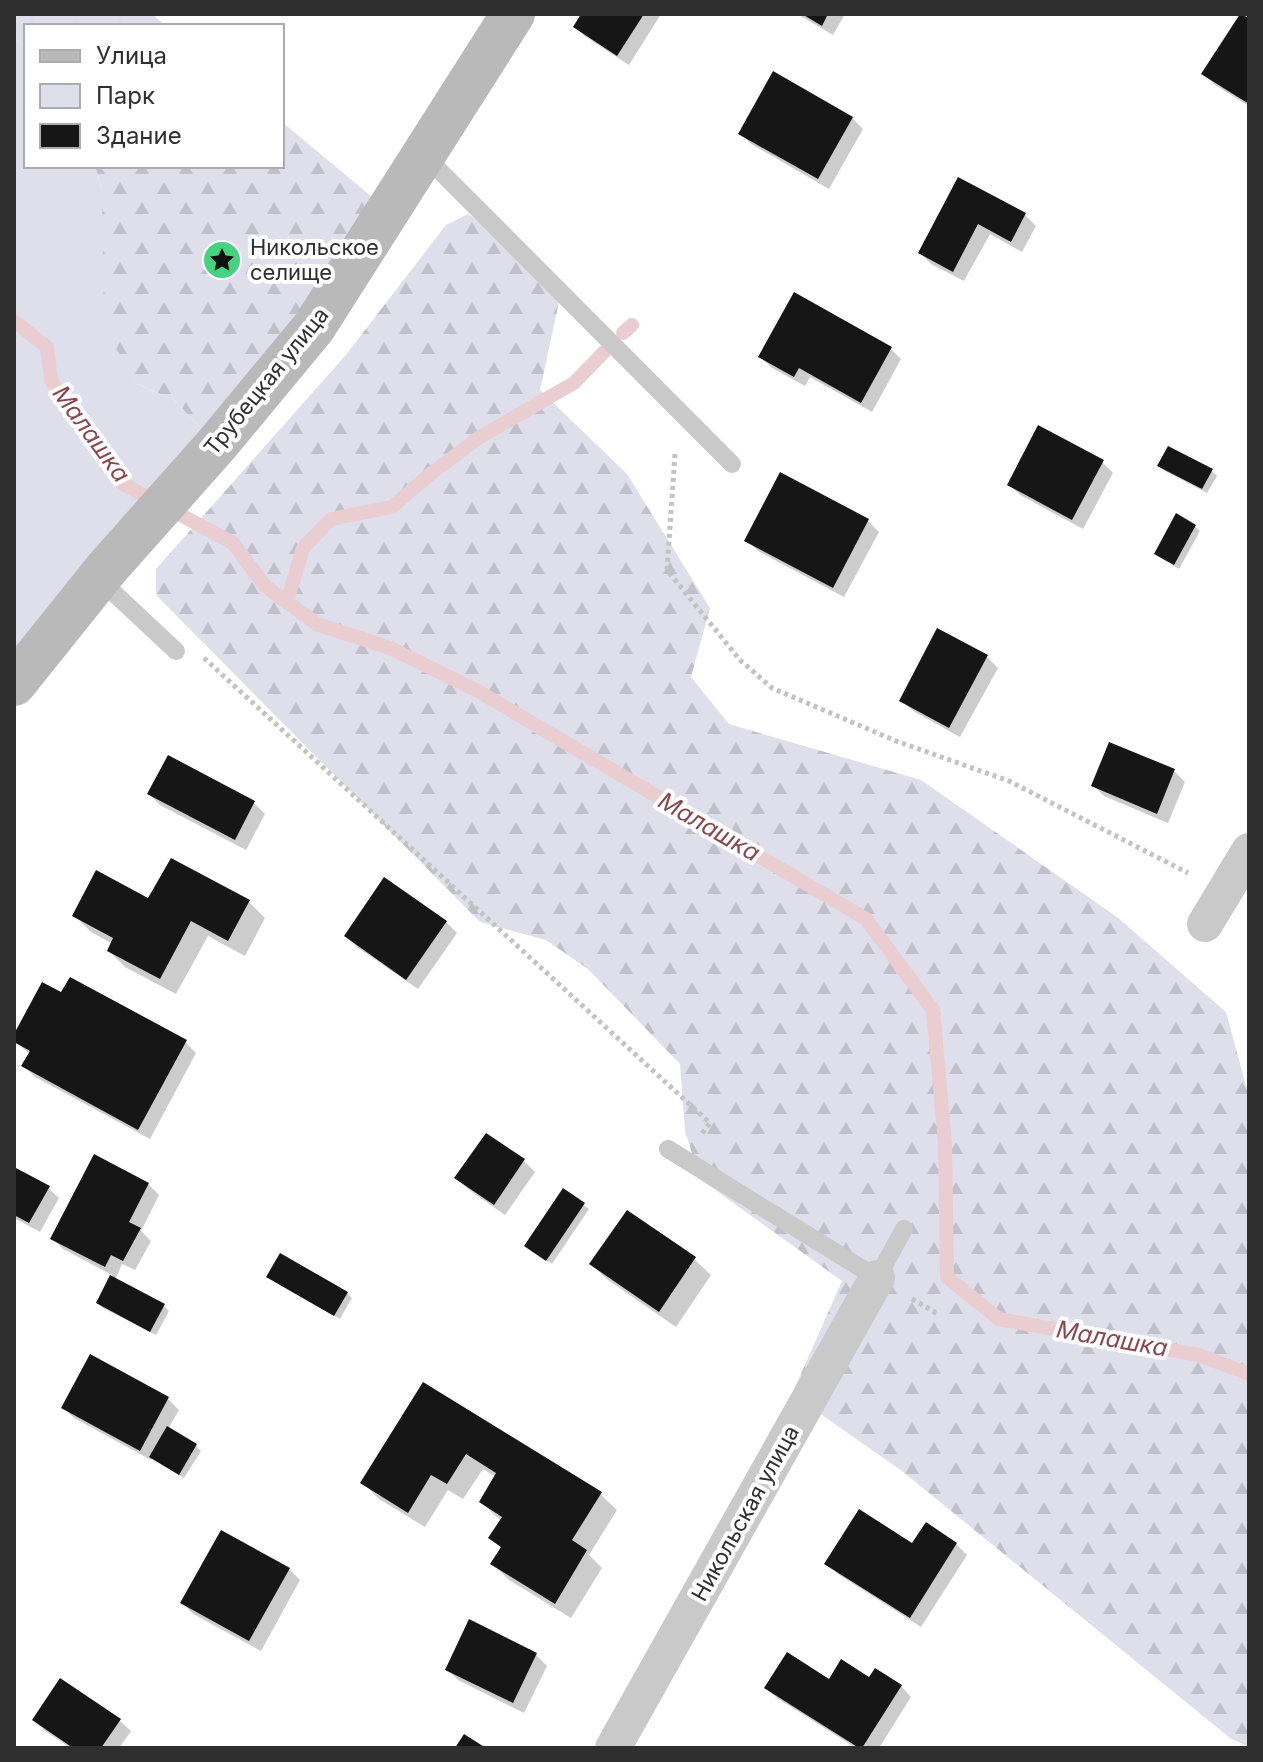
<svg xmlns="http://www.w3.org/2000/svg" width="1263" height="1762" font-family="Inter,sans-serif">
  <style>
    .green { fill: #dfdfeb }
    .forest { fill: url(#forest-firs) }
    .shadow { fill: #0003 }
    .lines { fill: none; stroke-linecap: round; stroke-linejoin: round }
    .stream { stroke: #e9cdd0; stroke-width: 14 }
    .building { fill: #161616 }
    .path { stroke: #c3c3c3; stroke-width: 5; stroke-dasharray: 4 4; stroke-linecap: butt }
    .lane { stroke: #c9c9c9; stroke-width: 18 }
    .street { stroke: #c9c9c9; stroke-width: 36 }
    .secondary { stroke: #b9b9b9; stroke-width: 44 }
    .labels { text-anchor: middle; stroke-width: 8; stroke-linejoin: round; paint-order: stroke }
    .poi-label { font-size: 22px; fill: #2f2f2f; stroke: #fff; text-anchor: start }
    .street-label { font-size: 22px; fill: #2f2f2f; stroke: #fff }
    .water-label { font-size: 24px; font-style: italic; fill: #89464d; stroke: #fff }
  </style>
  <defs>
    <pattern id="forest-firs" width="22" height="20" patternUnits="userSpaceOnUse" patternTransform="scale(2)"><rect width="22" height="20" fill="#dfdfeb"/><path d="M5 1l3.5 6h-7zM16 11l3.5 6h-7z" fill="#c0c0ca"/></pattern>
  </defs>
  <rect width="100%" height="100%" fill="#fff"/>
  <path class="green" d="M 14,38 L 26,47 L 26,166 L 95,166 L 102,189 L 135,383 L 174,400 L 203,430 L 14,651 Z"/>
  <g class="forest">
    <path d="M 14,14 L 152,14 L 166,26 L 26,26 L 26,47 L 14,38 Z"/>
    <path d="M 282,122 L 377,201 L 299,315 L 203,430 L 174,400 L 135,383 L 104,326 L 102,189 L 95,166 L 282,166 Z"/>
    <path d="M 468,214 L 493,231 L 560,297 L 540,390 L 627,474 L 710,608 L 691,677 L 729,724 L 921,780 L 1117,917 L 1226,1012 L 1246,1086 L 1249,1088 L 1249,1747 L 1230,1738 L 902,1471 L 792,1394 L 842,1281 L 700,1179 L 685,1131 L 680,1064 L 588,969 L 546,940 L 480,922 L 156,595 L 156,569 L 345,356 L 446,225 Z"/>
  </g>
  <g class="shadow">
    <path d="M 584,14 L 661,14 L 629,65 L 586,37 L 575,26 Z"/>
    <path d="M 797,14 L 845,14 L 833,35 Z"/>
    <path d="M 1249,21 L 1249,106 L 1215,85 L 1204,74 Z"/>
    <path d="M 852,118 L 863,129 L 829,189 L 751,144 L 740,133 Z"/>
    <path d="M 959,180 L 1025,215 L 1036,226 L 1022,252 L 990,234 L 964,281 L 931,264 L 920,253 Z"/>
    <path d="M 890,348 L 901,359 L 872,412 L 810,377 L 805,386 L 772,368 L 761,357 Z"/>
    <path d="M 1102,462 L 1113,473 L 1083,529 L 1020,495 L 1009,484 Z"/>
    <path d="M 1160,466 L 1212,471 L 1217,476 L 1207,493 L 1165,471 Z"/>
    <path d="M 868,521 L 879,532 L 844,597 L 758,551 L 747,540 Z"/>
    <path d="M 1195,526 L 1200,531 L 1179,569 L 1161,558 L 1156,553 Z"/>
    <path d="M 987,657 L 998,668 L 960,737 L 913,711 L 902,700 Z"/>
    <path d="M 168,758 L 254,803 L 265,814 L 246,850 L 160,805 L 149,794 Z"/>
    <path d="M 1174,771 L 1185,782 L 1168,823 L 1104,796 L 1093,785 Z"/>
    <path d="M 171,860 L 249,902 L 265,918 L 245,956 L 208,936 L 176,994 L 125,967 L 109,951 L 113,944 L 91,932 L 74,915 L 149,901 Z"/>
    <path d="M 446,922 L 457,933 L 418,989 L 357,947 L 346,936 Z"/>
    <path d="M 62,994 L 185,1042 L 196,1053 L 150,1139 L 35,1077 L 24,1066 L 30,1054 L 14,1041 L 14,1038 Z"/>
    <path d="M 486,1136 L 524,1161 L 535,1172 L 505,1215 L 468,1189 L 457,1178 Z"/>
    <path d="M 14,1169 L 48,1188 L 59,1198 L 40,1232 L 14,1218 Z"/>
    <path d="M 148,1184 L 159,1195 L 141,1231 L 151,1241 L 135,1270 L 122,1264 L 115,1280 L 164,1306 L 169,1311 L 156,1335 L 103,1308 L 98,1303 L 112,1275 L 63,1249 L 52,1238 Z"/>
    <path d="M 563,1191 L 589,1209 L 552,1264 L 532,1250 Z"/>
    <path d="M 694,1259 L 711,1275 L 676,1327 L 608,1280 L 591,1264 Z"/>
    <path d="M 274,1281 L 347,1293 L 352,1298 L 340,1319 Z"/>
    <path d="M 424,1384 L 600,1494 L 617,1510 L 589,1555 L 602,1568 L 571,1618 L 509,1580 L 493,1564 L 502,1549 L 491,1538 L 501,1521 L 481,1502 L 496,1477 L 483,1469 L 463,1499 L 448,1490 L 425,1527 L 379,1499 L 363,1483 Z"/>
    <path d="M 168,1399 L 179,1410 L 168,1429 L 196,1446 L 201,1451 L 184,1478 L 153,1458 L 151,1460 L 74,1418 L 63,1407 Z"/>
    <path d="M 956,1544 L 967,1555 L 921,1627 L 838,1574 L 827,1563 L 913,1545 Z"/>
    <path d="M 289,1569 L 300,1580 L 261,1651 L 193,1614 L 182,1603 Z"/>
    <path d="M 470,1622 L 536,1655 L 547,1666 L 524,1713 L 458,1680 L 447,1669 Z"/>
    <path d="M 829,1682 L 901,1686 L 911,1697 L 879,1748 L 856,1748 L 777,1698 L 766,1688 Z"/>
    <path d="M 34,1720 L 120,1721 L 131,1731 L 119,1748 L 71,1748 L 45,1731 Z"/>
  </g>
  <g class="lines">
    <g class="stream">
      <path d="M 14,321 L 47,347 L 51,380 L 123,484 L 233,543 L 265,586 L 317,624 L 390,648 L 476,690 L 866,919 L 933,1010 L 945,1143 L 947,1277 L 999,1319 L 1199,1355 L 1249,1374"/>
      <path d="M 623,333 L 632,325"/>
      <path d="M 287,602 L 303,548 L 331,519 L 392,507 L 429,475 L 480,437 L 574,383 L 605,351"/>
    </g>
  </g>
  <g class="building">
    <path d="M 581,14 L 644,14 L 617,56 L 573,27 Z"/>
    <path d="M 802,14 L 828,14 L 822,26 Z"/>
    <path d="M 1240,14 L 1249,18 L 1249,104 L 1201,74 Z"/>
    <path d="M 773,71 L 853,117 L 818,179 L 738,134 Z"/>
    <path d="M 958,177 L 1026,213 L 1011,242 L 978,224 L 953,272 L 918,253 Z"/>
    <path d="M 794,292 L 892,347 L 861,403 L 799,368 L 794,377 L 758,357 Z"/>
    <path d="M 1038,425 L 1104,460 L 1072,520 L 1007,485 Z"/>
    <path d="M 1168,446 L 1213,469 L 1202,489 L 1157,466 Z"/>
    <path d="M 780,472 L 869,519 L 833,588 L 744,541 Z"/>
    <path d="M 1176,513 L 1196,525 L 1174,565 L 1154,554 Z"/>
    <path d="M 937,628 L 988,655 L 949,728 L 899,701 Z"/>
    <path d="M 1109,742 L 1175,769 L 1157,814 L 1091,786 Z"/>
    <path d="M 168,755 L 255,801 L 235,840 L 147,794 Z"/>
    <path d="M 171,858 L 250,900 L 228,941 L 191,921 L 160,979 L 107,951 L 113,938 L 72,916 L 96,870 L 148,898 Z"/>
    <path d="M 384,877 L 447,921 L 406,980 L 344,936 Z"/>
    <path d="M 70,977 L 187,1040 L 138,1130 L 21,1066 L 30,1051 L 14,1042 L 14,1034 L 42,982 L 61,992 Z"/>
    <path d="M 486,1133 L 525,1159 L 494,1205 L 454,1178 Z"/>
    <path d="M 94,1154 L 149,1183 L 129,1222 L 141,1228 L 123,1261 L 111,1255 L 105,1267 L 50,1239 Z"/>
    <path d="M 14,1167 L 50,1186 L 29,1223 L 14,1215 Z"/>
    <path d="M 563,1188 L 585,1203 L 546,1261 L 524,1246 Z"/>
    <path d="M 627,1210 L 696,1257 L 659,1312 L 589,1264 Z"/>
    <path d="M 280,1253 L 348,1292 L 334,1316 L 266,1277 Z"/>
    <path d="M 110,1275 L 165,1304 L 150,1332 L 96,1303 Z"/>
    <path d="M 90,1354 L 169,1397 L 140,1451 L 61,1408 Z"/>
    <path d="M 423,1382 L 602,1492 L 572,1540 L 587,1550 L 555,1604 L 490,1564 L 501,1547 L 488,1538 L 502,1517 L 479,1502 L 496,1473 L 466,1454 L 447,1484 L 431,1475 L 408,1513 L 360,1483 Z"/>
    <path d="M 167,1426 L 197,1444 L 179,1475 L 149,1457 Z"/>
    <path d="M 859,1509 L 912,1543 L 926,1522 L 957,1543 L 910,1618 L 824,1564 Z"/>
    <path d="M 221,1530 L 290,1568 L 249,1641 L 180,1603 Z"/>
    <path d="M 469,1619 L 537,1653 L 513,1703 L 445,1670 Z"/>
    <path d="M 787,1652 L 829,1679 L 841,1659 L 869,1677 L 875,1668 L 902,1685 L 862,1748 L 859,1748 L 764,1688 Z"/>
    <path d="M 60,1678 L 121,1719 L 101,1748 L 73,1748 L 32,1720 Z"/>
    <path d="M 464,1734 L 486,1748 L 455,1748 Z"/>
  </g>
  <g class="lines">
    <g class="path">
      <path d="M 675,454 L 667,570 L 740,660 L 772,688 L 896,741 L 1009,781 L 1188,873"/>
      <path d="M 204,658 L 710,1123 L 701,1135"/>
      <path d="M 912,1299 L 938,1314"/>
    </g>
    <g class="lane">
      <path d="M 423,154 L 732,464"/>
      <path d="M 99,579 L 176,651"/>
      <path d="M 668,1149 L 877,1278 L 904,1229"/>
    </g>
    <g class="street">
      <path d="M 1205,924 L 1249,851"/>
      <path d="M 613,1748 L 877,1278"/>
    </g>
    <path class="secondary" d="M 14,684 L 107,568 L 218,443 L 314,327 L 513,14"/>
  </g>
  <defs>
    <symbol id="sight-disc" viewBox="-11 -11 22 22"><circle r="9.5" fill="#45d381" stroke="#fff"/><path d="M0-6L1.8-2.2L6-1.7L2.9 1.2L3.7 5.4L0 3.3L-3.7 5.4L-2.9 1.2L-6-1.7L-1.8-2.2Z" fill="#111"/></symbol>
  </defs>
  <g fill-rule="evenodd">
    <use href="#sight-disc" x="200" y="238" width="44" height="44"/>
  </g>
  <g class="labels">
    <g class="poi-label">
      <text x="250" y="255">Никольское<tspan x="250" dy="25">селище</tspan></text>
    </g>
    <g class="street-label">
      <text transform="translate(266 381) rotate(-51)" y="8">Трубецкая улица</text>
      <text transform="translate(745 1513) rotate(-61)" y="8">Никольская улица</text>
    </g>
    <g class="water-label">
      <text transform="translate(91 434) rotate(54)" y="8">Малашка</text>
      <text transform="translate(709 827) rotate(30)" y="8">Малашка</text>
      <text transform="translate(1112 1339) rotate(10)" y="8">Малашка</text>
    </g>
  </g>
  <rect width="1263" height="1762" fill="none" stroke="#2f2f2f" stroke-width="32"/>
  <rect x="24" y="24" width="260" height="144" fill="#ffffff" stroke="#acacac" stroke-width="2"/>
  <rect x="40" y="50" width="40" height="12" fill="#b9b9b9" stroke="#acacac" stroke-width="2"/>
  <text x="96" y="64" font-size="24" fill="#2f2f2f">Улица</text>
  <rect x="40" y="84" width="40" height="24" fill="#dfdfeb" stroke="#acacac" stroke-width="2"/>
  <text x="96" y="104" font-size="24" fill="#2f2f2f">Парк</text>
  <rect x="40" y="124" width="40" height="24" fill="#161616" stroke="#acacac" stroke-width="2"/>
  <text x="96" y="144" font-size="24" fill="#2f2f2f">Здание</text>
</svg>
